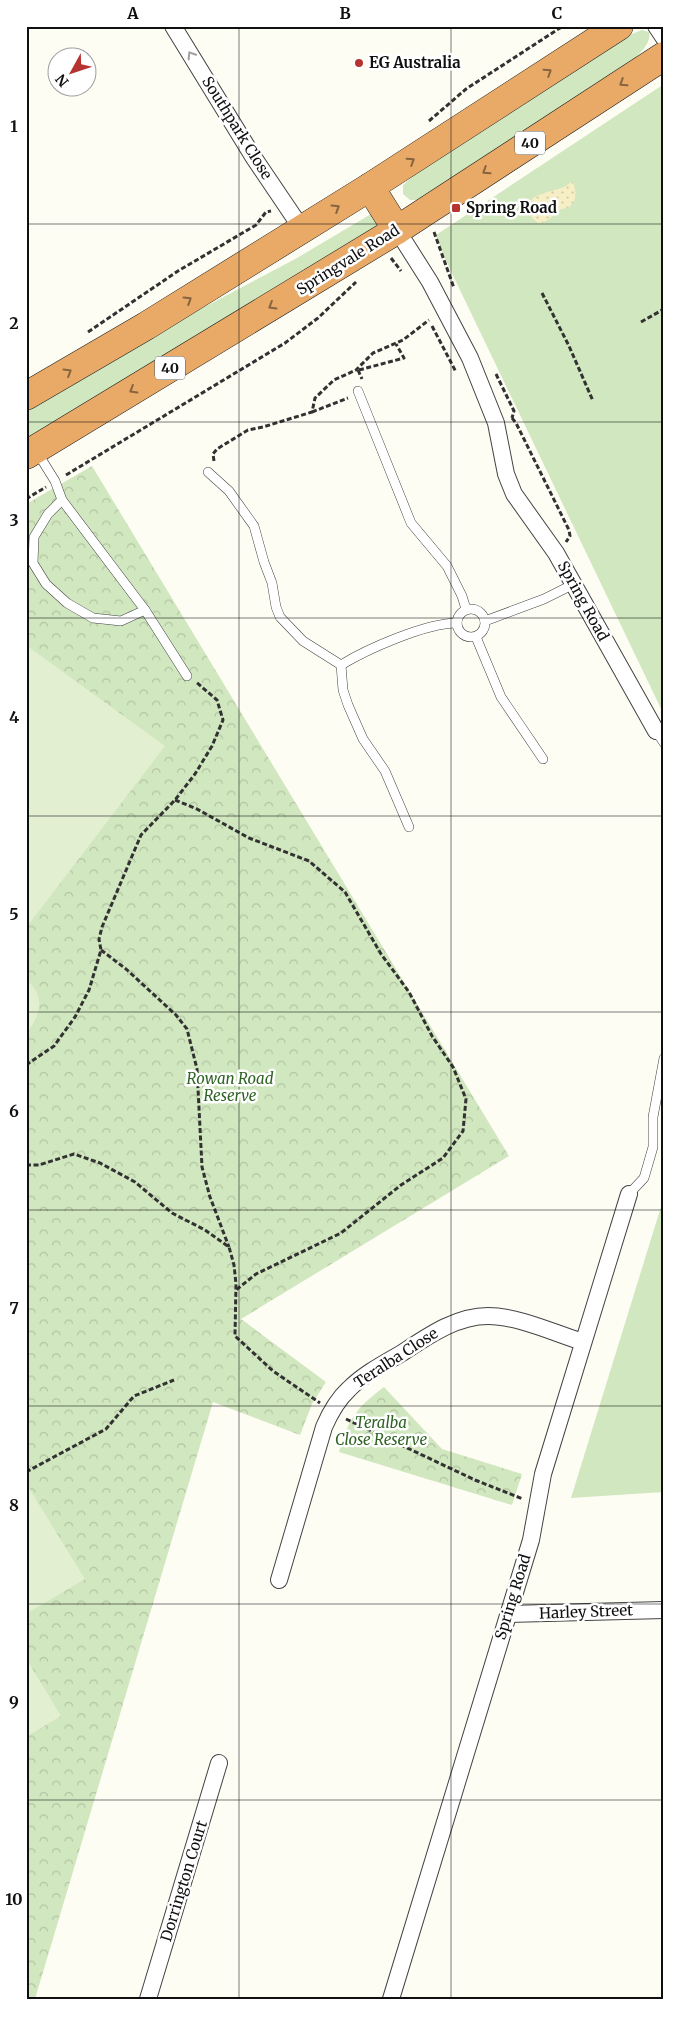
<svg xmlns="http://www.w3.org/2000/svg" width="690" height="2025" font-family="Merriweather,serif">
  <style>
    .grass { fill: #d1e7bf }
    .sand { fill: url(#sand-dots) }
    .park { fill: url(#park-crowns) }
    .pitch { fill: #e2efd0 }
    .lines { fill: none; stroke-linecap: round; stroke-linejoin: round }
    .lane-casing { stroke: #434343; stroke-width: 10 }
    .street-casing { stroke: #434343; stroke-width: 18 }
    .highway-casing { stroke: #212121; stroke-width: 29 }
    .path { stroke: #323232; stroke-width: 3; stroke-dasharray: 5 2.5; stroke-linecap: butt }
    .lane { stroke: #fff; stroke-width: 9 }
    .street { stroke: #fff; stroke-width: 16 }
    .highway { stroke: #e9a967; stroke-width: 28 }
    .oneway { stroke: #9f9f9f }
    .oneway2 { stroke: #876440 }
    .grid { fill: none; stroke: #101010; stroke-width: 1; stroke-opacity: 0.55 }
    .poi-dot { fill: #b63332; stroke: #fff; stroke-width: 2 }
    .labels { text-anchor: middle; stroke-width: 5; stroke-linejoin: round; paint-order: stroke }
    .shield { fill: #fff; stroke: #585858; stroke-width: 1 }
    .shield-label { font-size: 14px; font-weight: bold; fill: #101010 }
    .poi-label { font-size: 15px; font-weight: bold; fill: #101010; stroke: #fff; text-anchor: start }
    .street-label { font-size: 15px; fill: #101010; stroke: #fff }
    .park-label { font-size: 15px; font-style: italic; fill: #2e6324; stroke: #fff }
    .neatline { fill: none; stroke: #101010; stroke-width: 2 }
    .grid-label { font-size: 16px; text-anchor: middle; font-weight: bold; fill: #101010 }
  </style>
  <defs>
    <pattern id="sand-dots" width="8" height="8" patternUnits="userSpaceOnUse" patternTransform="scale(1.25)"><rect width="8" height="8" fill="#f6eec4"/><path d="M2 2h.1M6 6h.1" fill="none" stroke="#d2cba7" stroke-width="1.8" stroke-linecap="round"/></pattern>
    <pattern id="park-crowns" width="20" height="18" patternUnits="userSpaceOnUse" patternTransform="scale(1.25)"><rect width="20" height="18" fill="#d1e7bf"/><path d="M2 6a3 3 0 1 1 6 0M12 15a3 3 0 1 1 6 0" fill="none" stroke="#b2c5a3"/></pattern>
  </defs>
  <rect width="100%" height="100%" fill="#fefdf4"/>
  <g class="grass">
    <path d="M 642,30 L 649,32 C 653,47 628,64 617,71 L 417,200 L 410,200 L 403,194 L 403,185 L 415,174 L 632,34 Z"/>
    <path d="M 664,84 L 664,715 L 447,263 L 436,235 Z"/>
    <path d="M 371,214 L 379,223 L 373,229 L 26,439 L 26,412 L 195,312 L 297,258 Z"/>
    <path d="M 664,1197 L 664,1492 L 571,1498 Z"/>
  </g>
  <path class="sand" d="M 572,181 C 576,189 578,201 569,207 C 566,209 561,208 558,211 C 551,217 549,222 538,223 L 532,218 L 527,208 C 531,189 561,194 572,181 Z"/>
  <g class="park">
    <path d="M 92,466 L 509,1156 L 241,1319 L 326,1382 L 312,1404 L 300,1435 L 213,1402 L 35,1999 L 26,1999 L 26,504 Z"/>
    <path d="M 384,1387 L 442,1449 L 522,1474 L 512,1505 L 339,1452 C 349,1418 356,1408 384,1387 Z"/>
  </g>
  <g class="pitch">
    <path d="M 26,645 L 165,746 L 26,928 Z"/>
    <path d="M 26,980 C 46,994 41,1018 26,1033 Z"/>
    <path d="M 26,1483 L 85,1579 L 26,1614 Z"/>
    <path d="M 26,1658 L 61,1716 L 26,1737 Z"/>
  </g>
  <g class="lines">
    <defs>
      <g id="lane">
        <path d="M 358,391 L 411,523 L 447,566 L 462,596 L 466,609"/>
        <path d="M 37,452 L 55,481 L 62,500 L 145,610 L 187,676"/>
        <path d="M 208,472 L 229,491 L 254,526 L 264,562 L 272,583 L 276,607 L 280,617 L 303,641 L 341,665"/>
        <path d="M 62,500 L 48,514 L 34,537 L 33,563 L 46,584 L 67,603 L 93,618 L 121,621 L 145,610"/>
        <circle cx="471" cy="623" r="14"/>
        <path d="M 485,621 L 544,599 L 574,584"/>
        <path d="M 476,637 L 501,697 L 543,759"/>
        <path d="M 341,665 L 343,690 L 348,705 L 363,739 L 385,771 L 409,827"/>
        <path d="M 341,665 C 367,649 426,623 457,623"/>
        <path d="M 656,731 L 664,743"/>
        <path d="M 629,1194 L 644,1178 L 653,1147 L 653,1117 L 664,1058"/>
      </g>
      <g id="street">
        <path d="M 173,26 L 254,158 L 302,229"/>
        <path d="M 656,26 L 664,38"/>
        <path d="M 397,230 L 430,282 L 470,358 L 496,423 L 506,474 L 514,494 L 556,553 L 656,731"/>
        <path d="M 279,1580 L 324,1427 C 330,1413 337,1400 349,1389 C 364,1374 383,1364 402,1353 C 428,1336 456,1316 488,1316 C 518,1316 554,1333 583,1342"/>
        <path d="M 508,1614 L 664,1610"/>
        <path d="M 148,1999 L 219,1763"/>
        <path d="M 391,1999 L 531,1540 L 543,1474 L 629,1194"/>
      </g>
      <g id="highway">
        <path d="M 370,187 L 397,230"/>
        <path d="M 26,396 L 146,326 L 370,187 L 619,26"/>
        <path d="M 26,455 L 397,230 L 664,56"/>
      </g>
    </defs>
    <use href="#lane" class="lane-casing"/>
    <use href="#street" class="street-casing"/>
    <use href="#highway" class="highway-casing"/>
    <g class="path">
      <path d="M 429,121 L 466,89 L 563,26"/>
      <path d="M 434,232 L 454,288"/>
      <path d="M 391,258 L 401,271"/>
      <path d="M 542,293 L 569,346 L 593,401"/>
      <path d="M 641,322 L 664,309"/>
      <path d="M 432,326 L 456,372"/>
      <path d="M 88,332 L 178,271 L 256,225 L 266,212 L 271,211"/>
      <path d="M 358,370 L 362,379"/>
      <path d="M 359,370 L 404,358 L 396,344"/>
      <path d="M 496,374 L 514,411 L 512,418"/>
      <path d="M 312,412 L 348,398"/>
      <path d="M 512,418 L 516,423 L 569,530 L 570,536 L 566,542"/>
      <path d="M 214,461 L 213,454 L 217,449 L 248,430 L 263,427 L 312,412 L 315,398 L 334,380 L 356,370 L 373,353 L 403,340 L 429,320"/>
      <path d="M 66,475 L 285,343 L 318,318 L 356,282"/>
      <path d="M 26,499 L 46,487"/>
      <path d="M 175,800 L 197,809 L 249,838 L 309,861 L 345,892 L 381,954 L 409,992 L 432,1036 L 453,1067 L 466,1099 L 463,1131 L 443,1158 L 401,1185 L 341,1233 L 256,1274 L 236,1290"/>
      <path d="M 101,950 L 126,969 L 176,1015 L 187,1029 L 197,1069 L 202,1167 L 210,1197 L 229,1247"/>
      <path d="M 26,1065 L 54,1046 L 75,1017 L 89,990 L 101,950 L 99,939 L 102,927 L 141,835 L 175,800 L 195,774 L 212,746 L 223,720 L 217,700 L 196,682"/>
      <path d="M 26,1165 L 39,1165 L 74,1154 L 100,1163 L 135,1182 L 172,1213 L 205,1230 L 229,1247 L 234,1265 L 236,1284 L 235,1336 L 273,1371 L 320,1403"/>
      <path d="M 346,1419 L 475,1480 L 523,1499"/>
      <path d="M 26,1472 L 106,1429 L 134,1396 L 174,1380"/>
    </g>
    <use href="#lane" class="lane"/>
    <use href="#street" class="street"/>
    <use href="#highway" class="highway"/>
  </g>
  <defs><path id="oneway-chevron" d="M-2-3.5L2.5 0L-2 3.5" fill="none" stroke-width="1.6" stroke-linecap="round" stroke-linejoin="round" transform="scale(1.25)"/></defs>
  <use class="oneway" href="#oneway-chevron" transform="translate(191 55) rotate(-122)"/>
  <g class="oneway2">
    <use href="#oneway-chevron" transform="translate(548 72) rotate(-33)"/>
    <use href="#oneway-chevron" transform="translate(623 83) rotate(147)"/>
    <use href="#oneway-chevron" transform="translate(411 161) rotate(-33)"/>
    <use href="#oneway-chevron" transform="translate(486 171) rotate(147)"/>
    <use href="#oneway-chevron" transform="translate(336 208) rotate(-32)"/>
    <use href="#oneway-chevron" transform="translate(188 300) rotate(-32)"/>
    <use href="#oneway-chevron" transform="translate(272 306) rotate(149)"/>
    <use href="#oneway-chevron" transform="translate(68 372) rotate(-31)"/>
    <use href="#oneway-chevron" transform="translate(133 390) rotate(149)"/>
  </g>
  <path class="grid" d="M 239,26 L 239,1999M 451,26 L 451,1999M 26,224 L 664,224M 26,422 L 664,422M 26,618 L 664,618M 26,816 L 664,816M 26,1012 L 664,1012M 26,1210 L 664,1210M 26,1406 L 664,1406M 26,1604 L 664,1604M 26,1800 L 664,1800"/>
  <g class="poi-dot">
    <circle cx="359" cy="63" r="5"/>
    <rect x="451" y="203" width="10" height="10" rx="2.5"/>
  </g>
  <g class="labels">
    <g class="shield">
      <rect x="515" y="131.5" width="30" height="23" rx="4"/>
      <rect x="155" y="356.5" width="30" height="23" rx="4"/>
    </g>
    <g class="shield-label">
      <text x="530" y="148">40</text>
      <text x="170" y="373">40</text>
    </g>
    <g class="poi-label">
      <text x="369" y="68">EG Australia</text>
      <text x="466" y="213">Spring Road</text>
    </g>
    <g class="street-label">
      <text transform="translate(237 128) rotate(58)" y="5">Southpark Close</text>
      <text transform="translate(348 260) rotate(-32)" y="5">Springvale Road</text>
      <text transform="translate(583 601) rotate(61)" y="5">Spring Road</text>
      <text transform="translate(396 1358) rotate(-33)" y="5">Teralba Close</text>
      <text transform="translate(513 1597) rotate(-73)" y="5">Spring Road</text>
      <text transform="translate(586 1612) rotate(-2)" y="5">Harley Street</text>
      <text transform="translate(184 1881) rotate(-73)" y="5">Dorrington Court</text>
    </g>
    <g class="park-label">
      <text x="230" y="1084">Rowan Road<tspan x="230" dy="17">Reserve</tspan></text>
      <text x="381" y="1428">Teralba<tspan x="381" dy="17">Close Reserve</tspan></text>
    </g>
  </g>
  <rect width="690" height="2025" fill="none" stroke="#ffffff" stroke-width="55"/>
  <g transform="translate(72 72) rotate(230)"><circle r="24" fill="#ffffff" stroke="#9f9f9f"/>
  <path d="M0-4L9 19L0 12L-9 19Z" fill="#b63332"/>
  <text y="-8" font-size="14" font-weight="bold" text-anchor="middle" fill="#101010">N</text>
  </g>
  <rect x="28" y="28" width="634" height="1970" class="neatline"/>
  <g class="grid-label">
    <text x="133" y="19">A</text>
    <text x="345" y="19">B</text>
    <text x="557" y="19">C</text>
    <text x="14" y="132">1</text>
    <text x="14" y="329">2</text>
    <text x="14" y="526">3</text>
    <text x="14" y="723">4</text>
    <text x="14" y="920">5</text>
    <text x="14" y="1117">6</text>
    <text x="14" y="1314">7</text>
    <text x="14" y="1511">8</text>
    <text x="14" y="1708">9</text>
    <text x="14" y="1905">10</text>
  </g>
</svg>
